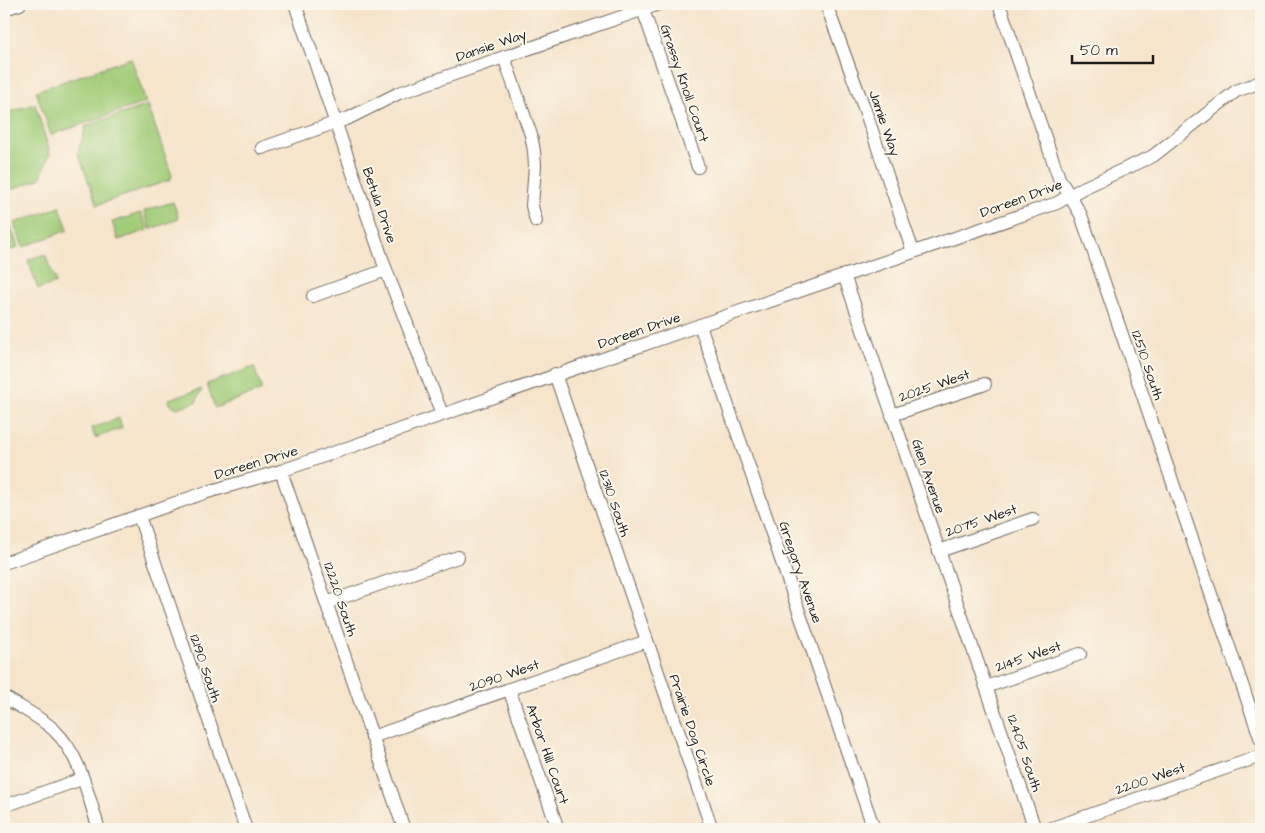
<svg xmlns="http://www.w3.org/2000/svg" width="1265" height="833" font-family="'Architects Daughter',sans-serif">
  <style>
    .green { fill: #a1cc78; stroke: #5e744a }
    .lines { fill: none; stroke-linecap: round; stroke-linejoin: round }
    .minor-casing { stroke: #686259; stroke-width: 14 }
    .minor { stroke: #fff; stroke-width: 12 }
    .labels { text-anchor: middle; stroke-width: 4; stroke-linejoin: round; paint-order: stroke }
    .street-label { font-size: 14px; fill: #1c1c1c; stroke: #fbf7ec }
  </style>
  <rect width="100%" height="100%" fill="#fbf7ec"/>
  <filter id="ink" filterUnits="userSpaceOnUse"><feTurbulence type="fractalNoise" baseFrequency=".02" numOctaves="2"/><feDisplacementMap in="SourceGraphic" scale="10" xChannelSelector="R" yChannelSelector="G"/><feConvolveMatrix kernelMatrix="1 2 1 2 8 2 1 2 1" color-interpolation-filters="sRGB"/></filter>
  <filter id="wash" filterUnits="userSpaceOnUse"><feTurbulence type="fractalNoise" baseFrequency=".0096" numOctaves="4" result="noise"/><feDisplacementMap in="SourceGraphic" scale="20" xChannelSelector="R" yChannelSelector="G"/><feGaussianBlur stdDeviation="1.12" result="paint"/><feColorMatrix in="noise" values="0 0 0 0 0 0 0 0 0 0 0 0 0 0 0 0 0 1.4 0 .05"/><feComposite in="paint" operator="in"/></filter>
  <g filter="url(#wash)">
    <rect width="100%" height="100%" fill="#f6e4cb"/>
    <g class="green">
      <path d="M 131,58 L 146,102 L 51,135 L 36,91 Z"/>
      <path d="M 35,104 L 50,153 L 40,179 L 4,192 L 4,114 Z"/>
      <path d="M 148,105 L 172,176 L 170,180 L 97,205 L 78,153 L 86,126 Z"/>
      <path d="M 173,202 L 179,219 L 150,229 L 144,211 Z"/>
      <path d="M 60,207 L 68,230 L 23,247 L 14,223 Z"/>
      <path d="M 141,213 L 148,230 L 118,240 L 112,222 Z"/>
      <path d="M 10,224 L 18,247 L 4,253 L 4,227 Z"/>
      <path d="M 45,254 L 56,283 L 38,289 L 28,260 Z"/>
      <path d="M 254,367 L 262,390 L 215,408 L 207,384 Z"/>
      <path d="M 202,389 L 196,402 L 177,408 L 170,404 L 169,399 Z"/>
      <path d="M 119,418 L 122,428 L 95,438 L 92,428 Z"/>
    </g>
  </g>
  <g filter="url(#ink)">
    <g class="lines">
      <defs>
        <g id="minor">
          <path d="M 295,4 L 386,270 L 442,414"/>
          <path d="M 641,4 L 698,167"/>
          <path d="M 826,4 L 866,113 L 913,252"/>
          <path d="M 999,4 L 1059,178 L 1081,215 L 1261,740"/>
          <path d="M 4,9 L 20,4"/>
          <path d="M 504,57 L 531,135 L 534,151 L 535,166 L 532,206 L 536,221"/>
          <path d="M 262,148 L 349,118 L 399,93 L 659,4"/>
          <path d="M 844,275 L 1035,829"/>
          <path d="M 313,296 L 386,270"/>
          <path d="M 700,325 L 874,829"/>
          <path d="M 555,374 L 712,829"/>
          <path d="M 892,415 L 985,384"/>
          <path d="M 281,471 L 404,829"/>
          <path d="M 139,516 L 246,829"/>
          <path d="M 939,551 L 1033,519"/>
          <path d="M 4,563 L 204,493 L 281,471 L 700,325 L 1057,203 L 1083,188 L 1153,156 L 1236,91 L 1261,82"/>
          <path d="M 326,603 L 458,557"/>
          <path d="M 986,687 L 1080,654"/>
          <path d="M 509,689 L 558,829"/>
          <path d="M 4,697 C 21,708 41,717 55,731 C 81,756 88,797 99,829"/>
          <path d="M 372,737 L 647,641"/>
          <path d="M 4,806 L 82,779"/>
          <path d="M 1049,829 L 1261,756"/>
        </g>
      </defs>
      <use href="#minor" class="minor-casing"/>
      <use href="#minor" class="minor"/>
    </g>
  </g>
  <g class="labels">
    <g class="street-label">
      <text transform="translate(491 45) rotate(-19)" y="5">Dansie Way</text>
      <text transform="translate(685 83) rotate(71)" y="5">Grassy Knoll Court</text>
      <text transform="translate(885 123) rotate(71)" y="5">Jamie Way</text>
      <text transform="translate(1021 198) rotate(-20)" y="5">Doreen Drive</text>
      <text transform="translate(380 205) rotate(71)" y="5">Betula Drive</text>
      <text transform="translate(639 330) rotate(-19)" y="5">Doreen Drive</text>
      <text transform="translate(1148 365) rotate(71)" y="5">12510 South</text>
      <text transform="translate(934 385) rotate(-19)" y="5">2025 West</text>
      <text transform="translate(256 462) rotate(-17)" y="5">Doreen Drive</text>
      <text transform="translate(929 476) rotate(71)" y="5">Glen Avenue</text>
      <text transform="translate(615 503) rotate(71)" y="5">12310 South</text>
      <text transform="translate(981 520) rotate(-19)" y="5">2075 West</text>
      <text transform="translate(801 572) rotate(71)" y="5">Gregory Avenue</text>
      <text transform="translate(341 599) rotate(71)" y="5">12220 South</text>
      <text transform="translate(1028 656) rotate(-19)" y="5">2145 West</text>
      <text transform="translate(206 668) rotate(71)" y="5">12190 South</text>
      <text transform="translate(504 675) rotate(-19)" y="5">2090 West</text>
      <text transform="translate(693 730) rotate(71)" y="5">Prairie Dog Circle</text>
      <text transform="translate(1025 753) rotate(71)" y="5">12405 South</text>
      <text transform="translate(548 754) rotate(71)" y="5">Arbor Hill Court</text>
      <text transform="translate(1150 778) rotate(-19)" y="5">2200 West</text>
    </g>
  </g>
  <rect width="1265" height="833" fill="none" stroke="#fbf7ec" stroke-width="20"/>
  <path d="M1072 55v8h81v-8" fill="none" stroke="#1c1c1c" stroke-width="2.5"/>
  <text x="1080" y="55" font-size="15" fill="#1c1c1c" stroke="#fbf7ec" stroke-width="4" paint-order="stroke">50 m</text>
</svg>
